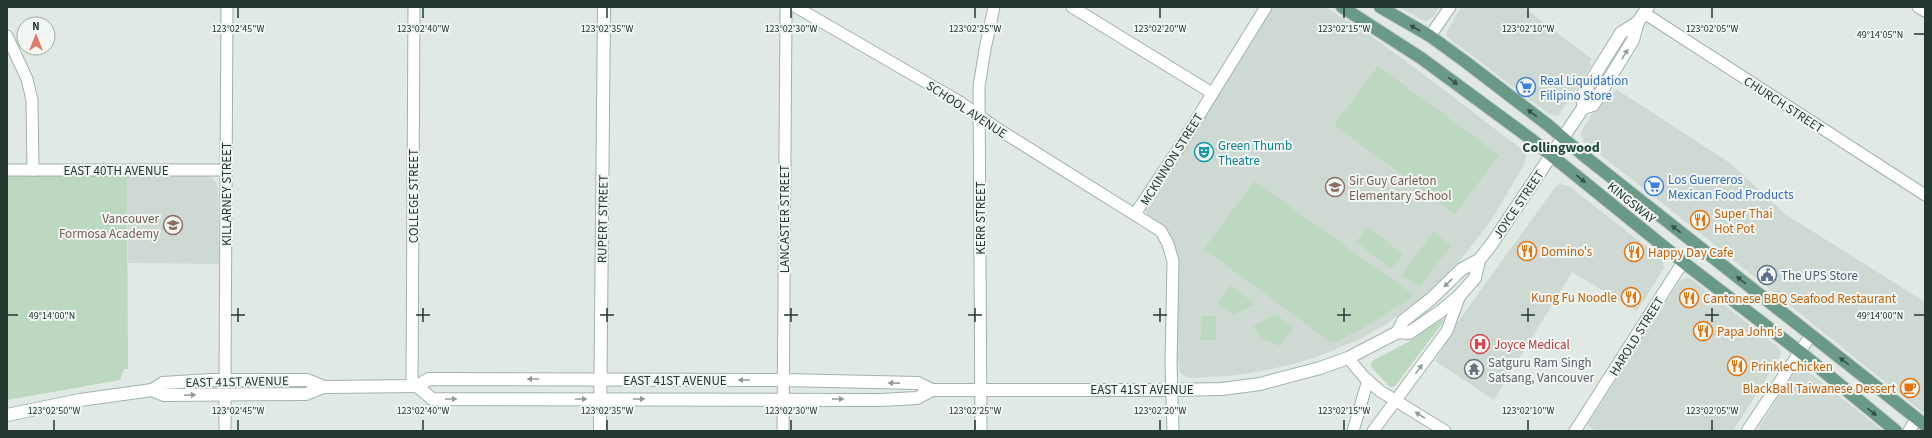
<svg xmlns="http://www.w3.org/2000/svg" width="1932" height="438" font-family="'Source Sans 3',sans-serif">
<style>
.built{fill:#cfd9d3}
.green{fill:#bcd8c0}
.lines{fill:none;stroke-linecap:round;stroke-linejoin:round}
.minor-casing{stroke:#a4b0aa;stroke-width:13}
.tertiary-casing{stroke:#a4b0aa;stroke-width:14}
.secondary-casing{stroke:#a1b4ab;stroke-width:14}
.primary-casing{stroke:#c1c7c5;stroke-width:14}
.minor{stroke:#fff;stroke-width:11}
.tertiary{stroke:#fff;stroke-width:12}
.secondary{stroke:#fff;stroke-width:12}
.primary{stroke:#6b9988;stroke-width:12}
.oneway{fill:#355046}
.oneway2{fill:#919c98}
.ticks{fill:none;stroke:#233830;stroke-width:1.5}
.labels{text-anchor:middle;stroke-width:4;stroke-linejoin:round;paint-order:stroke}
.shop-label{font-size:13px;fill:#366cbe;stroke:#f1f6f3;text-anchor:start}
.street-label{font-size:13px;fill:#233830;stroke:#f1f6f3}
.culture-label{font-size:13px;fill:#0d838f;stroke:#f1f6f3;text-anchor:start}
.education-label{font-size:13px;fill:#785e54;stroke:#f1f6f3;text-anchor:start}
.food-label{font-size:13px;fill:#c56008;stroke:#f1f6f3;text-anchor:start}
.service-label{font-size:13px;fill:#4e5e75;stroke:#f1f6f3;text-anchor:start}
.health-label{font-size:13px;fill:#be3a42;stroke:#f1f6f3;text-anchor:start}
.worship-label{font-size:13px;fill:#5b616d;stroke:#f1f6f3;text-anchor:start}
.neighbourhood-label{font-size:14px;font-weight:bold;fill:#22473a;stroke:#f1f6f3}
.ticks-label{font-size:10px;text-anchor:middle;fill:#233830;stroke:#f1f6f3;stroke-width:4;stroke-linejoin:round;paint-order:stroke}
</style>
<rect width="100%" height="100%" fill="#e1e9e4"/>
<g class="built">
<path d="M1272 7H1324L1360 28 1423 74 1520 148 1526 156 1525 163 1490 222 1459 262 1427 294 1385 325 1360 339 1317 357 1293 364 1262 371 1230 376 1189 378 1180 373 1177 359V264L1148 216 1145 208Z"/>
<path d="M1399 7H1440L1432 18 1425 21Z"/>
<path d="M1461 7H1523L1592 59 1590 61 1591 66 1558 116 1549 114 1450 39 1447 36V31Z"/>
<path d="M1616 89 1730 163 1785 214 1925 302V414L1690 225 1584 142 1581 135 1582 130 1604 95 1610 92 1614 93Z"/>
<path d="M127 175H206L214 179 218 187 219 264 128 263Z"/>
<path d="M1559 184 1569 186 1662 259 1664 268 1637 311 1572 272 1494 400 1435 361 1455 326 1556 186Z"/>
<path d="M1686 278 1691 279 1778 347 1781 353 1780 357 1733 431H1596L1587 425 1679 282Z"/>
<path d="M1800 368 1806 370 1883 431H1757L1792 375Z"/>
</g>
<g class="green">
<path d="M1378 66 1499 155 1455 214 1334 125Z"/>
<path d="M127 175 128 369H124L120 380 7 400V176Z"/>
<path d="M1254 181 1414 295 1364 328 1332 343 1204 249Z"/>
<path d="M1367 227 1403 254 1391 269 1356 242Z"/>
<path d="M1433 232 1451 245 1420 287 1402 275Z"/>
<path d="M1230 285 1255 304 1233 315 1217 304Z"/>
<path d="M1275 314 1294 327 1280 346 1260 338 1253 326Z"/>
<path d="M1202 316H1216V340H1201Z"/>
<path d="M1441 319 1444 321 1395 386 1390 387 1373 369 1371 366 1372 361 1410 341Z"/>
</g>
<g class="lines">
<defs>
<g id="minor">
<path d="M796 7 960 102 998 129 1161 231 1168 244 1173 261 1171 364 1173 431"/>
<path d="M1072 7 1212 93"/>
<path d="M1918 7 1925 11"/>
<path d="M1644 13 1925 195"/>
<path d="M7 36 27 79 32 100 33 170"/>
<path d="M1430 36 1450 7"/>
<path d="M7 170H226"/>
<path d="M1135 214 1175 154 1266 7"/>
<path d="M1348 358 1365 378 1380 391 1445 431"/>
<path d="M225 380 227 7"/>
<path d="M412 386 414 7"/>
<path d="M225 431V394"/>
<path d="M783 431 786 11 787 7"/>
<path d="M981 431 979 87 985 49 994 7"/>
<path d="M1353 431 1368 380"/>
<path d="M1373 431 1447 331 1460 295"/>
<path d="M1575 431 1683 262"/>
<path d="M1747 431 1811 335"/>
<path d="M1909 431 1917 418"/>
</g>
<path id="tertiary" d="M600 431 604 7"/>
<g id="secondary">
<path d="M1583 108 1593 105 1633 40 1638 22"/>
<path d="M1398 332 1403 321 1431 299 1462 269 1479 260 1491 245 1583 108V94L1621 33 1638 22 1648 7"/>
<path d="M417 386 432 399 881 400 917 398 932 390H1172L1222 389 1260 384 1320 368 1348 358 1398 332 1409 333 1441 311 1460 295 1475 278 1479 260"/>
<path d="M152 390 164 395 306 394 324 387 417 386 429 379 783 380 918 383 932 390"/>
<path d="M7 415 80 400 152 390 163 383 211 380H307L324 387"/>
</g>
<g id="primary">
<path d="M1342 7 1421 58 1531 139 1683 262 1799 351 1896 431"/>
<path d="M1380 7 1430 36 1463 60 1548 125 1583 155 1925 425"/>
</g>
</defs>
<use href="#minor" class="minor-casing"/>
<use href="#tertiary" class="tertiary-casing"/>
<use href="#secondary" class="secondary-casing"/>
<use href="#primary" class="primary-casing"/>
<use href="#minor" class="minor"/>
<use href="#tertiary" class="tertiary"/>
<use href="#secondary" class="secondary"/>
<use href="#primary" class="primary"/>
</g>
<defs><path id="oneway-solid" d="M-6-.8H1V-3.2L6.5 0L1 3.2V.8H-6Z"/></defs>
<g class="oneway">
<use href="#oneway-solid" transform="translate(1415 28) rotate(-150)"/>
<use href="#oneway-solid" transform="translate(1453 81) rotate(37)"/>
<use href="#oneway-solid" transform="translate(1532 113) rotate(-143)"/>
<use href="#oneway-solid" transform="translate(1581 179) rotate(39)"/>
<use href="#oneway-solid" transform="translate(1676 229) rotate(-142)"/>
<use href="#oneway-solid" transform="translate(1741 280) rotate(-142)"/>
<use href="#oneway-solid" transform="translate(1844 361) rotate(-142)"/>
<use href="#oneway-solid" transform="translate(1872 412) rotate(39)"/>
</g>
<g class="oneway2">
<use href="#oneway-solid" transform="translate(1625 54) rotate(-58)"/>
<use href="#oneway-solid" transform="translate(1448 283) rotate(136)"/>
<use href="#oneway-solid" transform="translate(1419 369) rotate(-54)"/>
<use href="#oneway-solid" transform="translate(533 379) rotate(180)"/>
<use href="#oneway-solid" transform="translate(744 380) rotate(180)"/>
<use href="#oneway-solid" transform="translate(894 383) rotate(-179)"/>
<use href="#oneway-solid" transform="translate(190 395) rotate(-2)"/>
<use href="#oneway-solid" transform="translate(451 399)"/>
<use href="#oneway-solid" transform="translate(581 399)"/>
<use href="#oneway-solid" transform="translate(639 399)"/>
<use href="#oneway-solid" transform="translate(838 399)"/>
<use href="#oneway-solid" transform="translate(1420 415) rotate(-148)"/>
</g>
<path class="ticks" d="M238 8V18M423 8V18M607 8V18M791 8V18M975 8V18M1160 8V18M1344 8V18M1528 8V18M1712 8V18M1914 34H1924M238 308V322M423 308V322M607 308V322M791 308V322M975 308V322M1160 308V322M1344 308V322M1528 308V322M1712 308V322M8 315H18M231 315H245M416 315H430M600 315H614M784 315H798M968 315H982M1153 315H1167M1337 315H1351M1521 315H1535M1705 315H1719M1914 315H1924M54 420V430M238 420V430M423 420V430M607 420V430M791 420V430M975 420V430M1160 420V430M1344 420V430M1528 420V430M1712 420V430"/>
<defs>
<symbol id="supermarket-ring" viewBox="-11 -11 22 22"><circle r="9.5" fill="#f1f6f3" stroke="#3f7fe0" stroke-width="1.5"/><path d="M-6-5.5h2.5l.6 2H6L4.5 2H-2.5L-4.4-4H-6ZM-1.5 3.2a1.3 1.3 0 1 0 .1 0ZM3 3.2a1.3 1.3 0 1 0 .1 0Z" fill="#3f7fe0"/></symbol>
<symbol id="theatre-ring" viewBox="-11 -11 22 22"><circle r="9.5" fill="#f1f6f3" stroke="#0f9aa8" stroke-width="1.5"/><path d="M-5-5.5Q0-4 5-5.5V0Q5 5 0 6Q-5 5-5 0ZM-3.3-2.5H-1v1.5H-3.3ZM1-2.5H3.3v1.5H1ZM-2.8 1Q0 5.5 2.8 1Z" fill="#0f9aa8"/></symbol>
<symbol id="school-ring" viewBox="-11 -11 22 22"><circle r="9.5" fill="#f1f6f3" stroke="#8d6e63" stroke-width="1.5"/><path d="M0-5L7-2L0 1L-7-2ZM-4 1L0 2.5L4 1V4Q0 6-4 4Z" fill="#8d6e63"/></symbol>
<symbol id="restaurant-ring" viewBox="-11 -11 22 22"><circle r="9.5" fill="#f1f6f3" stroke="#e8710a" stroke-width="1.5"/><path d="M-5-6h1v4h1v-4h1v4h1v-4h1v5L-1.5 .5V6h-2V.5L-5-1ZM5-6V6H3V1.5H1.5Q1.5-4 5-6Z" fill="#e8710a"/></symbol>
<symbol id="civic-ring" viewBox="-11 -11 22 22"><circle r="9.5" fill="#f1f6f3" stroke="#5c6f8a" stroke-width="1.5"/><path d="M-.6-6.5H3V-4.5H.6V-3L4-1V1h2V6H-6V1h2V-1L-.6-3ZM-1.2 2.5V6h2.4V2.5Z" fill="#5c6f8a"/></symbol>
<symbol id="hospital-ring" viewBox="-11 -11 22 22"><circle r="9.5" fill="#f1f6f3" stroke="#e0444e" stroke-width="1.5"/><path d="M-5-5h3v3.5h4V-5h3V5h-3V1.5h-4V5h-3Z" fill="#e0444e"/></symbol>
<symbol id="temple-ring" viewBox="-11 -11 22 22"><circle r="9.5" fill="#f1f6f3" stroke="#6b7280" stroke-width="1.5"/><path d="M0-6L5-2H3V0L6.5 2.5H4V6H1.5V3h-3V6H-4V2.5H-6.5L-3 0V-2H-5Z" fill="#6b7280"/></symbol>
<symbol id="cafe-ring" viewBox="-11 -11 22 22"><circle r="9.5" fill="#f1f6f3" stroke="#e8710a" stroke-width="1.5"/><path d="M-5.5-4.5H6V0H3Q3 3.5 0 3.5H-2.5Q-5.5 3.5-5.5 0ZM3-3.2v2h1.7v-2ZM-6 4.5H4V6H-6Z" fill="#e8710a"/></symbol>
</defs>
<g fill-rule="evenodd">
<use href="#supermarket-ring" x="1515" y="76" width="22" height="22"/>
<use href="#theatre-ring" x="1193" y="141" width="22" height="22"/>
<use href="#supermarket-ring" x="1643" y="175" width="22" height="22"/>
<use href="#school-ring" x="1324" y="176" width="22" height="22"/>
<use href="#restaurant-ring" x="1689" y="209" width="22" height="22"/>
<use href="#school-ring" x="162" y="214" width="22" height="22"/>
<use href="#restaurant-ring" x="1516" y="240" width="22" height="22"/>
<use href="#restaurant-ring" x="1623" y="241" width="22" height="22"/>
<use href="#civic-ring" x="1756" y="264" width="22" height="22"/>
<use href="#restaurant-ring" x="1620" y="286" width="22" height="22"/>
<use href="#restaurant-ring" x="1678" y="287" width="22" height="22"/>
<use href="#restaurant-ring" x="1692" y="320" width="22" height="22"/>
<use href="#hospital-ring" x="1469" y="333" width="22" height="22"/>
<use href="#restaurant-ring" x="1726" y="355" width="22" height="22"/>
<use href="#temple-ring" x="1463" y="358" width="22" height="22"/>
<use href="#cafe-ring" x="1899" y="377" width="22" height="22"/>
</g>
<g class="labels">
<g class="shop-label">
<text x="1540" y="85">Real Liquidation<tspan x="1540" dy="15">Filipino Store</tspan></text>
<text x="1668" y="184">Los Guerreros<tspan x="1668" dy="15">Mexican Food Products</tspan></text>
</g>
<g class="street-label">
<text transform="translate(1784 104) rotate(33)" y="5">CHURCH STREET</text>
<text transform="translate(967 109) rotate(33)" y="5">SCHOOL AVENUE</text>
<text transform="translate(1171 159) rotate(-58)" y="5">MCKINNON STREET</text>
<text x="116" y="175">EAST 40TH AVENUE</text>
<text transform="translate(226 194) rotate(-90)" y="5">KILLARNEY STREET</text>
<text transform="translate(413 196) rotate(-90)" y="5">COLLEGE STREET</text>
<text transform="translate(1632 202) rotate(39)" y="5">KINGSWAY</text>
<text transform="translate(1518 204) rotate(-56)" y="5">JOYCE STREET</text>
<text transform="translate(980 218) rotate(-90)" y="5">KERR STREET</text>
<text transform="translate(602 219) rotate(-89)" y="5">RUPERT STREET</text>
<text transform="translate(784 219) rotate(-90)" y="5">LANCASTER STREET</text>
<text transform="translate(1636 336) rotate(-58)" y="5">HAROLD STREET</text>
<text x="675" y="385">EAST 41ST AVENUE</text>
<text transform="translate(237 381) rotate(-1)" y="5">EAST 41ST AVENUE</text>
<text x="1142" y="394">EAST 41ST AVENUE</text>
</g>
<g class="culture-label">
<text x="1218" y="150">Green Thumb<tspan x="1218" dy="15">Theatre</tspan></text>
</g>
<g class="education-label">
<text x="1349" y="185">Sir Guy Carleton<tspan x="1349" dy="15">Elementary School</tspan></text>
<text x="159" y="223" text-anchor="end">Vancouver<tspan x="159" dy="15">Formosa Academy</tspan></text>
</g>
<g class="food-label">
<text x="1714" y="218">Super Thai<tspan x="1714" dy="15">Hot Pot</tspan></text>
<text x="1541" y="256">Domino's</text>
<text x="1648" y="257">Happy Day Cafe</text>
<text x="1617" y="302" text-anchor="end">Kung Fu Noodle</text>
<text x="1703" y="303">Cantonese BBQ Seafood Restaurant</text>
<text x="1717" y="336">Papa John's</text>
<text x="1751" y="371">PrinkleChicken</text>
<text x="1896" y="393" text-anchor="end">BlackBall Taiwanese Dessert</text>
</g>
<g class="service-label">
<text x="1781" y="280">The UPS Store</text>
</g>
<g class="health-label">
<text x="1494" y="349">Joyce Medical</text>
</g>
<g class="worship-label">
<text x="1488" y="367">Satguru Ram Singh<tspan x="1488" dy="15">Satsang, Vancouver</tspan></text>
</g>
<g class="neighbourhood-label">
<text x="1561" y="152">Collingwood</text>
</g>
</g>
<g class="ticks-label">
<text x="238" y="32">123°02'45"W</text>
<text x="423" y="32">123°02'40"W</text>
<text x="607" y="32">123°02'35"W</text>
<text x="791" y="32">123°02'30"W</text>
<text x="975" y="32">123°02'25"W</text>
<text x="1160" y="32">123°02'20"W</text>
<text x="1344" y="32">123°02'15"W</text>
<text x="1528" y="32">123°02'10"W</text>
<text x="1712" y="32">123°02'05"W</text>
<text x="1880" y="38">49°14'05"N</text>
<text x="52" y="319">49°14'00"N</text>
<text x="1880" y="319">49°14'00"N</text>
<text x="54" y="414">123°02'50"W</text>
<text x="238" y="414">123°02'45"W</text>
<text x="423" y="414">123°02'40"W</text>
<text x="607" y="414">123°02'35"W</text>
<text x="791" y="414">123°02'30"W</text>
<text x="975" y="414">123°02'25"W</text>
<text x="1160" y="414">123°02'20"W</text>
<text x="1344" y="414">123°02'15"W</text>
<text x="1528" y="414">123°02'10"W</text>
<text x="1712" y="414">123°02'05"W</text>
</g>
<rect width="1932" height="438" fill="none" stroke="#233830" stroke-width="16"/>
<g transform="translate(36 36)"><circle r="19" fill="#f1f6f3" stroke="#9faaa5"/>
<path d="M0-3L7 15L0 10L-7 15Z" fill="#e07768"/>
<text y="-6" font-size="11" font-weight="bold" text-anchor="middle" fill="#233830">N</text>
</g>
</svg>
